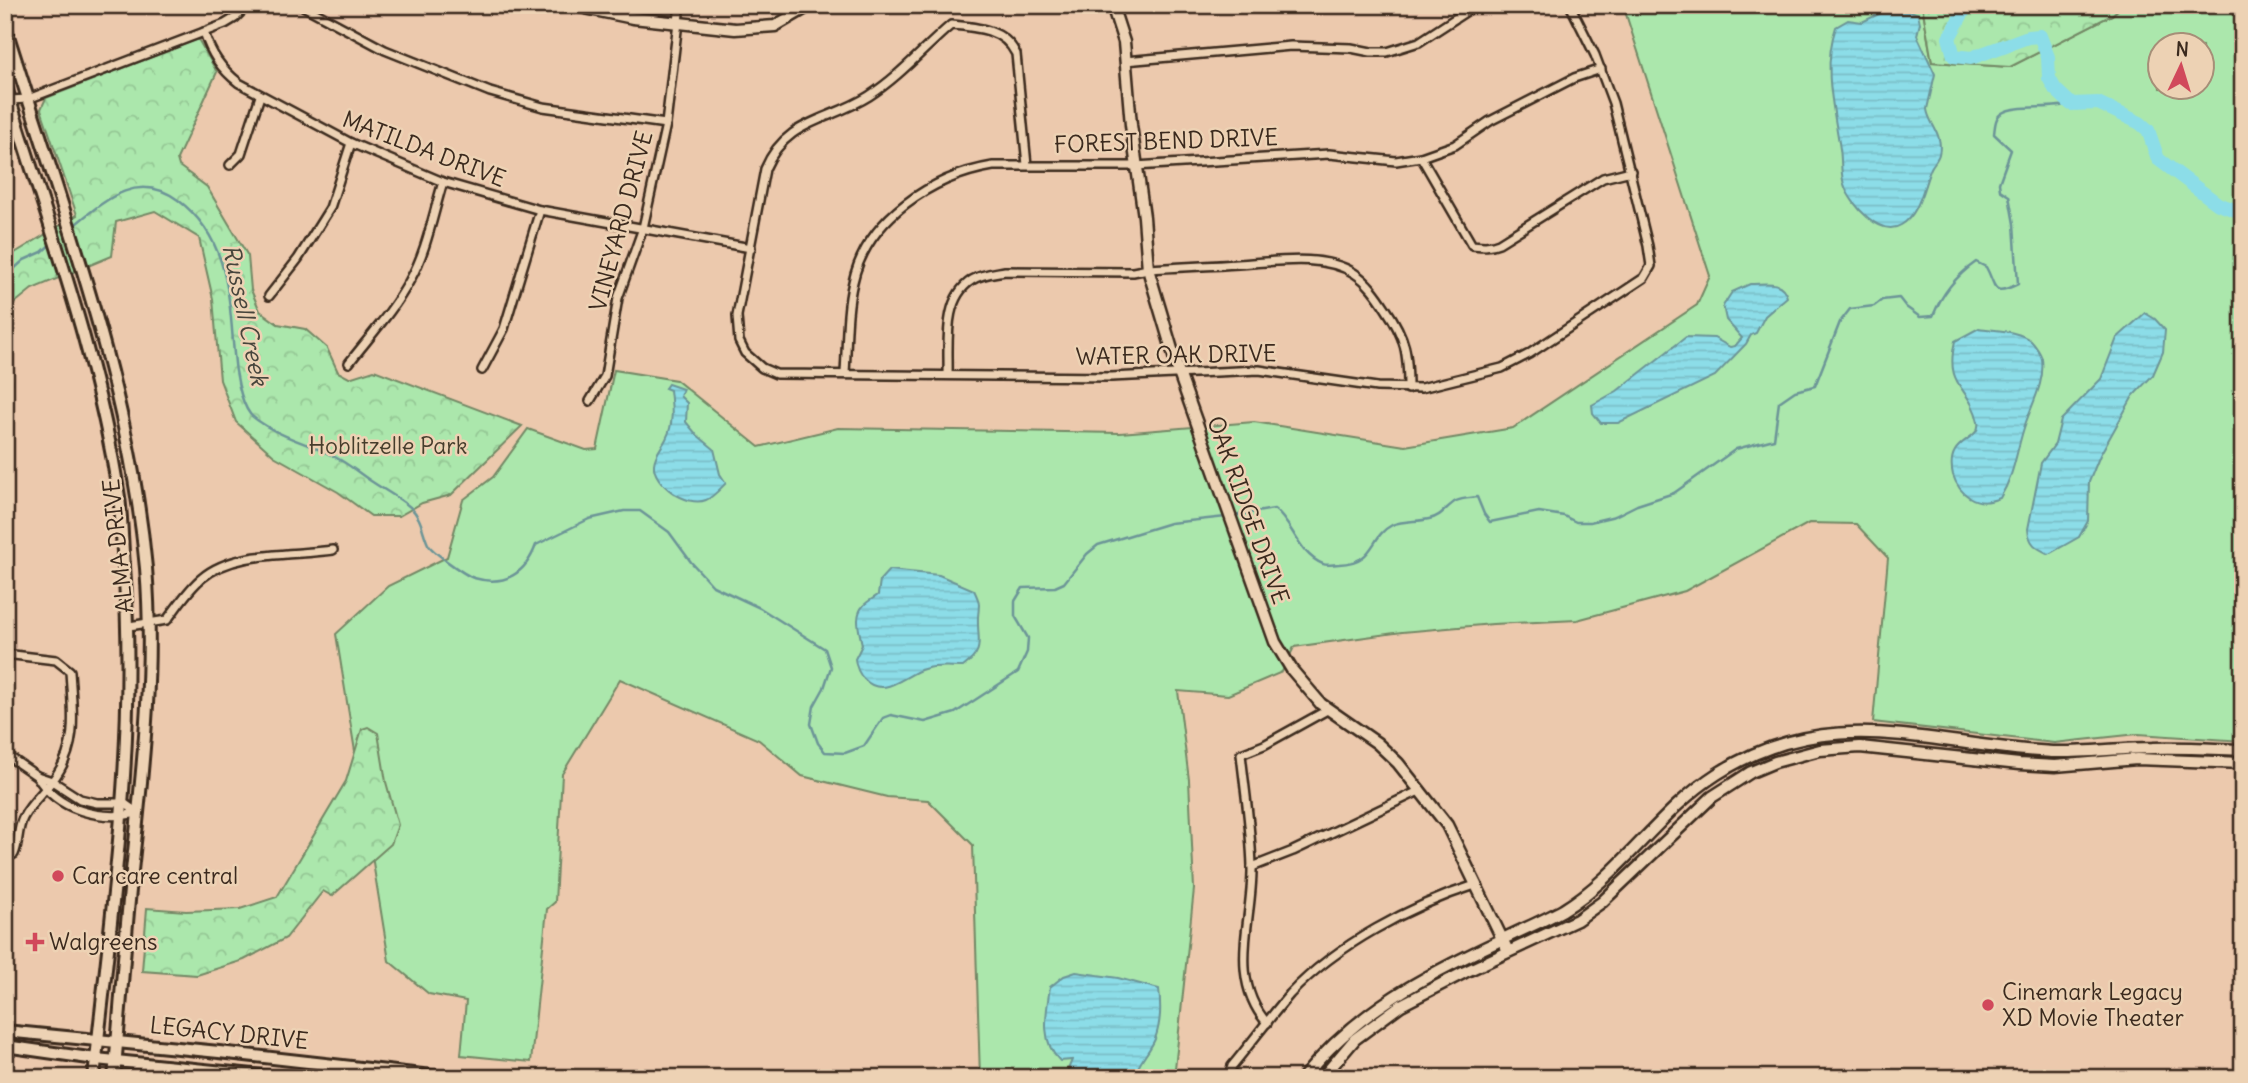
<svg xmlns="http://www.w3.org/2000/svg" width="2248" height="1083" font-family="Delius,sans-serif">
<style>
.grass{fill:#abe7ac;stroke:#738865;stroke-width:2;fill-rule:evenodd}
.forest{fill:url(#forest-crowns);stroke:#738865;stroke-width:2}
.water{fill:url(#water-rules);stroke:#6c9597;stroke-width:2}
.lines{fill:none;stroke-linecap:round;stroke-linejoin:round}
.stream{stroke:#6c9597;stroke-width:2.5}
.river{stroke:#8cdde8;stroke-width:14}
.minor-casing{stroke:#3b2a1e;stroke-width:12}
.tertiary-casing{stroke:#3b2a1e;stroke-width:15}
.secondary-casing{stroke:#3b2a1e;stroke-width:16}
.minor{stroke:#edd2b4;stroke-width:7}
.tertiary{stroke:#edd2b4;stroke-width:10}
.secondary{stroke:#edd2b4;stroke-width:10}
.poi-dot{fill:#d1495b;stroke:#edd2b4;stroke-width:2.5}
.labels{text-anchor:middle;stroke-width:5;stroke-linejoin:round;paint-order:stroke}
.street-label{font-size:23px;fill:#3b2a1e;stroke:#edd2b4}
.park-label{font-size:23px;fill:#463d2c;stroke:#edd2b4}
.poi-label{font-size:23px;fill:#3b2a1e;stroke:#edd2b4;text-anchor:start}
.water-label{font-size:24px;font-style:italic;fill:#47453c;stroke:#edd2b4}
</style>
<defs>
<pattern id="forest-crowns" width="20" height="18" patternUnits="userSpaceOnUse" patternTransform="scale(1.75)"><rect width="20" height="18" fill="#abe7ac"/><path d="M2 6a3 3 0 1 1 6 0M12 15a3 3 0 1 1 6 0" fill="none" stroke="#94c694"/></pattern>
<pattern id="water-rules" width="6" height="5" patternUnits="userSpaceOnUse" patternTransform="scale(1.75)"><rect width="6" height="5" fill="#8cdde8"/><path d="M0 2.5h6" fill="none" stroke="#7abec7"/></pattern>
</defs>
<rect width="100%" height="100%" fill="#ecc9ad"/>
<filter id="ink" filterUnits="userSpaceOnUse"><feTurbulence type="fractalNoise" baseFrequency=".0143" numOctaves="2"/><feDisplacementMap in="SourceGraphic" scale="14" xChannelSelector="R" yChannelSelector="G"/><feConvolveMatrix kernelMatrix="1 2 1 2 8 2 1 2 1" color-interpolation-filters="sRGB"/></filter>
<g filter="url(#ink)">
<path class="grass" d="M1623 5H1922L1932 62 2010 67 2112 15 2123 5H2243V741L2138 734 2054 743 1873 722 1888 558 1856 524 1809 523 1685 591 1577 620 1493 624 1402 632 1294 647 1282 672 1228 695 1178 691 1189 780 1194 889 1174 1078H980L973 845 928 800 887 797 802 776 759 740 620 679 562 774 555 902 547 909 531 1062 461 1055 466 1001 429 994 389 961 336 634 388 586 447 557 463 500 493 477 528 429 586 450 597 449 614 370 676 380 759 447 838 428 1120 433 1254 422 1405 446 1513 428 1697 305 1710 276ZM2160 46H2202V88H2160Z"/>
<g class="forest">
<path d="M1922 5H2123L2112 15 2010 67 1932 62Z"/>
<path d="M198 39 217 72 177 159 179 166 207 187 248 256 251 290 260 311 278 324 305 329 327 348 338 372 349 378 374 370 522 426 451 495 422 503 399 516H371L338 492 274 456 236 422 220 380 213 299 199 238 155 211 116 222 112 256 32 289 5 311V259L77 215 41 109 46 98Z"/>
<path d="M368 727 378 733 386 782 398 825 391 844 332 896 323 891 286 938 244 960 197 975 142 971 147 908 186 911 240 909 277 897 346 781 362 729Z"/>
</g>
<g class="water">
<path d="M1906 9 1918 14 1920 23 1917 35 1935 74 1927 109C1928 123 1944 134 1939 154 1938 159 1933 164 1931 168 1923 186 1920 214 1901 225 1880 238 1851 204 1845 187 1840 176 1842 161 1840 149 1834 109 1822 67 1836 27L1848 20 1862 22 1881 13Z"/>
<path d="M1750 284C1766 284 1782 279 1787 297L1765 316 1756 333 1751 335 1746 344 1715 376 1618 423H1601L1593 413 1592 405 1617 391 1686 337 1714 338 1730 347 1735 346 1742 338 1726 320 1723 306 1732 292Z"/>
<path d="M2145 313 2155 319 2165 330 2163 352 2153 375 2133 396 2100 455 2089 482 2088 521 2079 537 2049 554C2036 548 2029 544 2028 529L2041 463 2055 444 2061 420 2101 379 2117 338Z"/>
<path d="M1979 328C1995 331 2018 330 2031 341 2035 345 2041 354 2042 359 2045 381 2033 402 2026 422 2016 449 2016 472 2000 498 1989 502 1980 504 1969 497 1961 492 1956 484 1953 475 1944 437 1982 442 1978 422 1970 385 1944 389 1955 341Z"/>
<path d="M668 384 683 389 680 396 687 403 686 422 696 434 714 449 720 474 726 483C721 488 712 498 706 500 687 508 652 483 654 464 655 454 662 447 666 439 674 424 672 407 670 390L665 388Z"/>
<path d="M889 570 939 575 974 590C981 605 979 603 978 617 977 642 986 650 963 667 949 667 938 665 924 669 905 674 884 700 864 679 858 673 856 667 855 659L862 645C860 632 853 616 864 605 868 601 874 598 878 595L880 580Z"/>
<path d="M1076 972 1118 978 1159 989C1161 1007 1161 1022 1155 1039 1149 1053 1138 1062 1134 1078H1060L1067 1072 1072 1060 1060 1061C1040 1042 1046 1013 1050 987L1064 976Z"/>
</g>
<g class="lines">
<g class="stream">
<path d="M72 227C104 201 137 170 178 200 229 238 229 296 234 354 235 370 240 401 250 414 253 418 259 421 263 424 285 439 311 444 335 457 349 464 361 475 374 483 386 491 399 498 410 507 422 518 422 531 428 544 431 551 466 576 474 578 505 587 526 573 536 545L589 519 624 511H640L669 532 691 562 713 586 760 608 825 649 831 667 824 688 814 706 811 724 818 743 825 752 845 753 864 746 883 718 891 715 925 722 955 713 1018 672 1027 652 1028 638 1015 616V601L1023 588 1055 587 1064 583 1087 554 1098 545 1170 523 1226 517"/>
<path d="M5 277 24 260 42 252 53 242"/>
<path d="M1233 516 1274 509C1293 523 1298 554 1323 564 1327 566 1334 564 1339 564 1376 563 1369 537 1392 525 1404 520 1417 522 1429 519 1441 517 1446 507 1456 501 1462 498 1470 498 1477 497L1484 514 1490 522 1539 512 1564 516 1576 522H1590L1615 516 1637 505 1674 493 1736 449 1774 439 1779 402 1795 391 1815 386 1840 322 1850 309 1874 306 1882 300 1899 298 1906 307 1920 317 1933 316C1942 293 1956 276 1976 262L1986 267C1997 287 1991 297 2018 284L2014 224 2009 196 2000 190 1999 183 2011 150 1994 134C1995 126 1995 117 2002 113 2015 104 2052 110 2071 104"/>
</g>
<path class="river" d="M1967 5 1949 38 1954 56 1971 58 2028 37 2040 36 2048 57 2049 78 2055 89 2071 104 2098 103 2140 123 2148 130 2158 159 2218 204 2235 210 2243 207"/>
<defs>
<g id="minor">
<path d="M301 5 385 50 490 92 543 107 666 124"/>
<path d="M204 32C211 54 221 69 239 83L351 143 443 182 540 210 751 248"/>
<path d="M1125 61 1291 46 1351 48 1371 52H1387L1419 42 1476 5"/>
<path d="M10 100 28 99 225 24 235 18 248 5"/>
<path d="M1421 157 1472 245C1483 246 1489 247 1499 243L1603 178 1631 171"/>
<path d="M230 165 241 154 260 96"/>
<path d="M1027 165 1016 54C1004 29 977 27 951 25 923 49 900 76 869 96 828 122 786 119 765 169L737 316 739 341 745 353 762 368 776 374 1111 377 1259 370 1377 387 1421 388 1502 368 1529 354 1644 278 1651 266 1648 246 1613 103 1595 55 1570 5"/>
<path d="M269 296 298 259 330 208 351 143"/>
<path d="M349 363C370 336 394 310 410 280 427 250 433 214 443 182"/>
<path d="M482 370 504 329 540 210"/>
<path d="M845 373C847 343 846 311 853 282 867 218 933 176 993 166H1135L1329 154 1396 161 1421 157 1455 145 1490 121 1574 78 1601 69"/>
<path d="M948 375C949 344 942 299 972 280 981 274 994 273 1005 271L1133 272 1148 269C1178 267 1208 266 1238 264 1274 262 1322 253 1354 273 1368 282 1377 295 1386 309 1406 338 1408 354 1408 389"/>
<path d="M5 384 7 382"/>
<path d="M590 401 605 376 618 298 643 228 666 124 680 5"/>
<path d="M129 626 167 620C177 607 189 588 202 578 235 550 293 556 333 550"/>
<path d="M5 654 56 660 70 671C72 709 79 743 56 776 46 790 31 802 23 818 17 830 19 843 14 854L5 857"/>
<path d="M5 754 37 776 52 781 80 799 97 803H124L138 813"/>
<path d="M37 776C57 811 101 821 138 813"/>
<path d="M1252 867 1293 851 1421 790"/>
<path d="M1267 1023C1227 977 1253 921 1252 867 1251 829 1245 791 1241 754L1264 745 1329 709"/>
<path d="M1228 1078 1232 1066C1252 1042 1270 1017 1290 994 1336 945 1412 905 1475 885"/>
</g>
<g id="tertiary">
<path d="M570 5 633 18 735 29 775 26 811 5"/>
<path d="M1112 5 1124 42 1131 125 1144 217 1148 269 1179 373 1275 642 1292 670 1321 704 1377 743 1398 763 1447 825 1508 951"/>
<path d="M1303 1078C1358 1010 1424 976 1501 940 1521 930 1543 921 1563 910 1622 874 1659 811 1717 774 1831 701 1931 746 2052 752 2086 753 2119 748 2153 748 2183 747 2213 749 2243 750"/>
<path d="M1322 1078 1355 1039 1401 1005 1465 972 1577 920 1602 902 1712 797 1751 772 1775 762 1820 750 1860 747 2019 764 2055 766 2137 759 2243 763"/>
</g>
<g id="secondary">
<path d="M5 26C60 204 129 381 146 568 155 675 141 783 130 890 124 952 120 1015 114 1078"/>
<path d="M5 84C47 221 98 356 119 497 122 520 122 543 124 566 137 741 112 905 94 1078"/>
<path d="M5 1031 219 1052 449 1078"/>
<path d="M5 1046 96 1059 283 1078"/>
</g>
</defs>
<use href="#minor" class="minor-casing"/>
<use href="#tertiary" class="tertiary-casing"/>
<use href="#secondary" class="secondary-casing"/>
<use href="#minor" class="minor"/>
<use href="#tertiary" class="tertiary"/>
<use href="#secondary" class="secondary"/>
</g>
</g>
<g class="poi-dot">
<circle cx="58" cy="876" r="7"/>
<path d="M31.5 931.5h7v7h7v7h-7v7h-7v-7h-7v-7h7z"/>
<circle cx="1988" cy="1005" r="7"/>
</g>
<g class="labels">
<g class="street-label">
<text transform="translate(1166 141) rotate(-2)" y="8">FOREST BEND DRIVE</text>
<text transform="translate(424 149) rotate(21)" y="8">MATILDA DRIVE</text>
<text transform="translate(621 221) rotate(-75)" y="8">VINEYARD DRIVE</text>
<text transform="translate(1176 355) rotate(-1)" y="8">WATER OAK DRIVE</text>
<text transform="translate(1248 510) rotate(70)" y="8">OAK RIDGE DRIVE</text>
<text transform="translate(118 546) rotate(-96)" y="8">ALMA DRIVE</text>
<text transform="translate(229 1033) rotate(6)" y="8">LEGACY DRIVE</text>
</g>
<g class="park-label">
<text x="388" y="454">Hoblitzelle Park</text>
</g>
<g class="poi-label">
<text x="72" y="884">Car care central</text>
<text x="49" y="950">Walgreens</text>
<text x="2002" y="1000">Cinemark Legacy<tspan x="2002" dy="26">XD Movie Theater</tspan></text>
</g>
<g class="water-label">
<text transform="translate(245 315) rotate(78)" y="8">Russell Creek</text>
</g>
</g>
<rect width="2248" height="1083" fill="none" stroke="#edd2b4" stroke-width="28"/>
<rect x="14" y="14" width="2220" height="1055" fill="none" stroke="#3b2a1e" stroke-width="2.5" filter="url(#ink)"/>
<g transform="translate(2181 66) rotate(4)"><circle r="33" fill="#edd2b4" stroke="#a68f78" stroke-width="2"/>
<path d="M0-5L12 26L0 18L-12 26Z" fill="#d1495b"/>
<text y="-10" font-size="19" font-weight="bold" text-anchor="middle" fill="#3b2a1e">N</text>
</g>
</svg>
